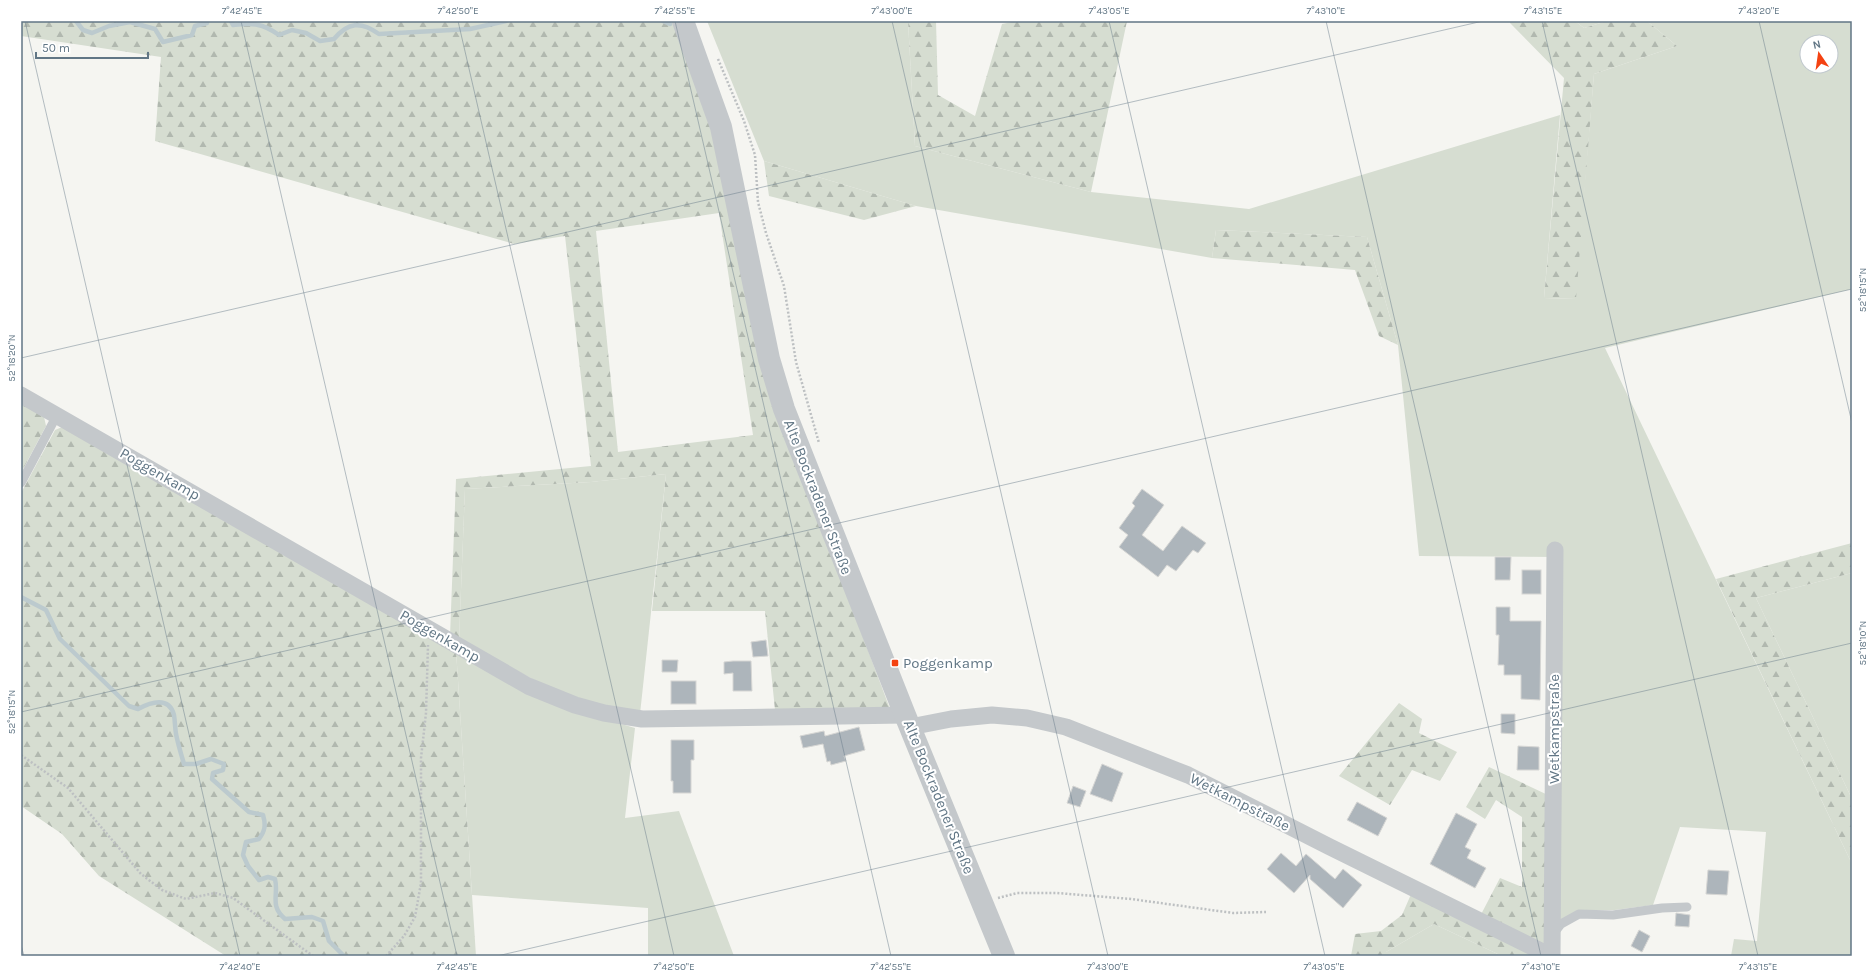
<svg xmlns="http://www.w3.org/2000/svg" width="1873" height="977" font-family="Karla,sans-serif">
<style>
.grass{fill:#d6ddd1;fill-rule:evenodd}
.forest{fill:url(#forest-firs);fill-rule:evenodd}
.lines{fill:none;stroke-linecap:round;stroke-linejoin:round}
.stream{stroke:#bccace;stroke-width:4.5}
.building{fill:#adb5bb;stroke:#d6d6d4}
.path{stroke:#bdc0c2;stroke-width:2.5;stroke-dasharray:2 2;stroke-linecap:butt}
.service{stroke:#c4c8cb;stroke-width:9}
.minor{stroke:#c4c8cb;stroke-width:17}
.tertiary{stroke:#c4c8cb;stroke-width:22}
.ticks{fill:none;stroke:#617685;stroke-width:1;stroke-opacity:0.45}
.poi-dot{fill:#f44212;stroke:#fff;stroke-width:1.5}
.labels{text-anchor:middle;stroke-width:4;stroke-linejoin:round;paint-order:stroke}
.street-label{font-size:15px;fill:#617685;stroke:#fff}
.poi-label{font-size:15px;fill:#617685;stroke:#fff;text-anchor:start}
.neatline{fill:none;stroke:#617685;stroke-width:1.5}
.ticks-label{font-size:10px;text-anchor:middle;fill:#617685}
</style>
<defs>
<pattern id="forest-firs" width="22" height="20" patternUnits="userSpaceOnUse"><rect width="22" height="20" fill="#d6ddd1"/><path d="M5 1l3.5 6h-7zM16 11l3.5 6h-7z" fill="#b1b8af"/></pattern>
</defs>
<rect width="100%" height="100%" fill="#f5f5f1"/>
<g class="grass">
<path d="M707 21H908L915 146 1091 192 1249 209 1560 115 1544 298 1575 299 1594 74 1677 46 1647 21H1852V289L1605 348 1852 864V956H1731L1734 939 1757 941 1766 832 1680 827 1653 905 1615 910H1578L1558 922 1559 557 1419 556 1398 345 1367 237 1216 230 1212 258 916 206 764 161ZM1807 42H1831V66H1807Z"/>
<path d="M1575 21H1607L1584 28Z"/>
<path d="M666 474 640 714 574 701 459 640 465 489 591 482Z"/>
<path d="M1852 573V799L1756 598Z"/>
<path d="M456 650 570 709 635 728 625 818 679 811 734 956H648V908L472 895Z"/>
<path d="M1434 924 1502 956H1386V952Z"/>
</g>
<g class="forest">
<path d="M21 21H677L718 126 779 413 890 709 775 710 765 611H652L666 474 591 482 465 489 459 640 450 636 456 479 591 466 565 236 514 244 155 141 161 57 21 36ZM719 213 753 435 618 452 596 231Z"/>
<path d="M908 21H936L938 95 975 116 1002 24 1017 21H1127L1091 192 915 146Z"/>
<path d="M1510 21H1575L1584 28 1607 21H1647L1677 46 1594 74 1576 299 1544 298 1564 78 1510 23Z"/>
<path d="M764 161 916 206 864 220 769 196Z"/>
<path d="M1216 230 1367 237 1398 345 1379 336 1355 270 1212 258Z"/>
<path d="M21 400 43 412 46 426 21 473Z"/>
<path d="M67 425 456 650 476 956H226L99 876 62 834 21 806V493L55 430Z"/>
<path d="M1852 543V573L1756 598 1852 799V864L1716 579Z"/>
<path d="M1399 703 1422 719 1419 733 1457 752 1440 781 1412 770 1390 805 1339 776Z"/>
<path d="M1489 767 1550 796 1544 956H1502L1434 924 1386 952V956H1351L1355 934 1381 931 1402 915 1412 892 1476 924 1500 878 1522 887V817L1496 800 1485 819 1466 807Z"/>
</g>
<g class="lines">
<g class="stream">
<path d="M76 21 83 30 92 33 109 26 130 22 155 29 163 42 192 35 195 26 207 23V21"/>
<path d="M231 21 233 25C253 23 262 23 279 35L292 30 306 33 320 41 334 39C348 22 361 21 379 34L470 29 506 21"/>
<path d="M663 21 670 24"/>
<path d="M21 597 46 610 60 639 129 706 138 709C151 702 169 696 174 715 175 721 175 728 176 734 178 744 181 754 184 764H196L211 759 224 764 223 770 213 773 212 779 249 812 263 815C266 825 265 831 259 839L246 842 243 855 248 866 259 880 268 877 275 879C279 895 269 905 285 919L312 917 323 921 329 941 344 956"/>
</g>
</g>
<g class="building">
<path d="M1142 489 1164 505 1142 535 1163 551 1182 526 1206 543 1198 553 1193 550 1176 571 1167 565 1158 577 1119 547 1128 535 1119 528 1135 506 1132 503Z"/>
<path d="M1495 557H1511L1510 580H1495Z"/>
<rect x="1522" y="570" width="19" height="24"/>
<path d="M1496 607H1510V621H1541L1540 700 1521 699V675H1504V665H1498L1499 635H1496Z"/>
<path d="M766 640 768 656 753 657 751 642Z"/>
<path d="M662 660H678L677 672H662Z"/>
<path d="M733 661H751L752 691H733V673L724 674V662Z"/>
<rect x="671" y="681" width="25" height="23"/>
<path d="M1501 714H1515V734L1501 733Z"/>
<path d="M859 727 865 750 844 756 846 761 831 765 830 761 827 762 823 744 803 748 800 736 824 731 825 736Z"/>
<path d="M671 740H694V760H691V793H673V781H671Z"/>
<path d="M1518 746 1539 747V770H1517Z"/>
<path d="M1102 764 1123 773 1112 802 1090 794Z"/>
<path d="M1073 786 1086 791 1080 807 1067 803Z"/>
<path d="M1357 802 1387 818 1378 836 1347 820Z"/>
<path d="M1456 813 1477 824 1465 847 1471 850 1467 858 1486 868 1475 888 1430 864Z"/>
<path d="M1281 853 1296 866 1306 854 1335 879 1343 869 1362 885 1343 908 1310 879V875L1294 893 1267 869Z"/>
<path d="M1708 870 1729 871 1727 895 1706 894Z"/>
<path d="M1676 913 1690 915 1689 927 1675 926Z"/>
<path d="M1639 930 1650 936 1642 952 1631 946Z"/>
</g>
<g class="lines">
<g class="path">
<path d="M718 59 744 121 755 155 758 202 766 233 784 286 796 362 819 443"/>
<path d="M21 755 68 788 141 874 162 890 186 899 215 893 233 898 313 956"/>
<path d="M998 898 1017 893H1057L1131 899 1233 913 1266 912"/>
<path d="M386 956 404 936 415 917 421 883V758L426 713 428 645"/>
</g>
<g class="service">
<path d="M21 483 57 415"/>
<path d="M1554 933 1561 924 1579 914 1613 915 1662 908 1687 907"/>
</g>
<g class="minor">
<path d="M21 395 528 686 575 705 604 713 642 719 905 715"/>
<path d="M910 727 951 719 992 715 1027 718 1066 727 1188 775 1330 847 1551 956"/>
<path d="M1552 956 1555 550"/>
</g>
<path class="tertiary" d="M683 21 721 127 769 359 784 409 905 715 1004 956"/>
</g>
<path class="ticks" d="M25 21 240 956M241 21 457 956M458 21 674 956M675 21 891 956M892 21 1108 956M1109 21 1325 956M1326 21 1541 956M1542 21 1758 956M1759 21 1852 423M21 358 1483 21M21 712 1852 289M21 945 24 956M497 956 1852 643"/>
<rect class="poi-dot" x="891" y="659" width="8" height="8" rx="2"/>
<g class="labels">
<g class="street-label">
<text transform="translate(160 474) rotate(30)" y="5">Poggenkamp</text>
<text transform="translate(818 497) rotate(69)" y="5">Alte Bockradener Straße</text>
<text transform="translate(440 636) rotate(30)" y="5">Poggenkamp</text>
<text transform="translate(1554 729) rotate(-90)" y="5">Wetkampstraße</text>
<text transform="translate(939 797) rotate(68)" y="5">Alte Bockradener Straße</text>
<text transform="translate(1240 802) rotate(27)" y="5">Wetkampstraße</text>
</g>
<g class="poi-label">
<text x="903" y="668">Poggenkamp</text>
</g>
</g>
<rect width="1873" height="977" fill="none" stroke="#ffffff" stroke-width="44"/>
<g transform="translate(1819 54) rotate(347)"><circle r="19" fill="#ffffff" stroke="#c0c8ce"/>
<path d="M0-3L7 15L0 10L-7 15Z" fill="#f44212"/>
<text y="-6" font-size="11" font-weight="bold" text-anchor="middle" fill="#617685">N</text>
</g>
<path d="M36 52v6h112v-6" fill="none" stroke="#617685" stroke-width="2"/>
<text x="42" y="52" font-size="12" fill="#617685" stroke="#ffffff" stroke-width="3" paint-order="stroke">50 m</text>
<rect x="22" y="22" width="1829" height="933" class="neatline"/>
<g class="ticks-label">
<text x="242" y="14">7°42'45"E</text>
<text x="458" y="14">7°42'50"E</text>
<text x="675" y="14">7°42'55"E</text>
<text x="892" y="14">7°43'00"E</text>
<text x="1109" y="14">7°43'05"E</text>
<text x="1326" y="14">7°43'10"E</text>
<text x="1543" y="14">7°43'15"E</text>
<text x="1759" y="14">7°43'20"E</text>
<text transform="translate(1862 290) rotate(-90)" y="4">52°18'15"N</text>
<text transform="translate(11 358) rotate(-90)" y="4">52°18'20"N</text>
<text transform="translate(1862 643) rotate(-90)" y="4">52°18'10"N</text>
<text transform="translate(11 712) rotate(-90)" y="4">52°18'15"N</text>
<text x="240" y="970">7°42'40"E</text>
<text x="457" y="970">7°42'45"E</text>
<text x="674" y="970">7°42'50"E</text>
<text x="891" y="970">7°42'55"E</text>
<text x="1108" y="970">7°43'00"E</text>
<text x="1324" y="970">7°43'05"E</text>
<text x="1541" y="970">7°43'10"E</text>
<text x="1758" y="970">7°43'15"E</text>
</g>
</svg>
